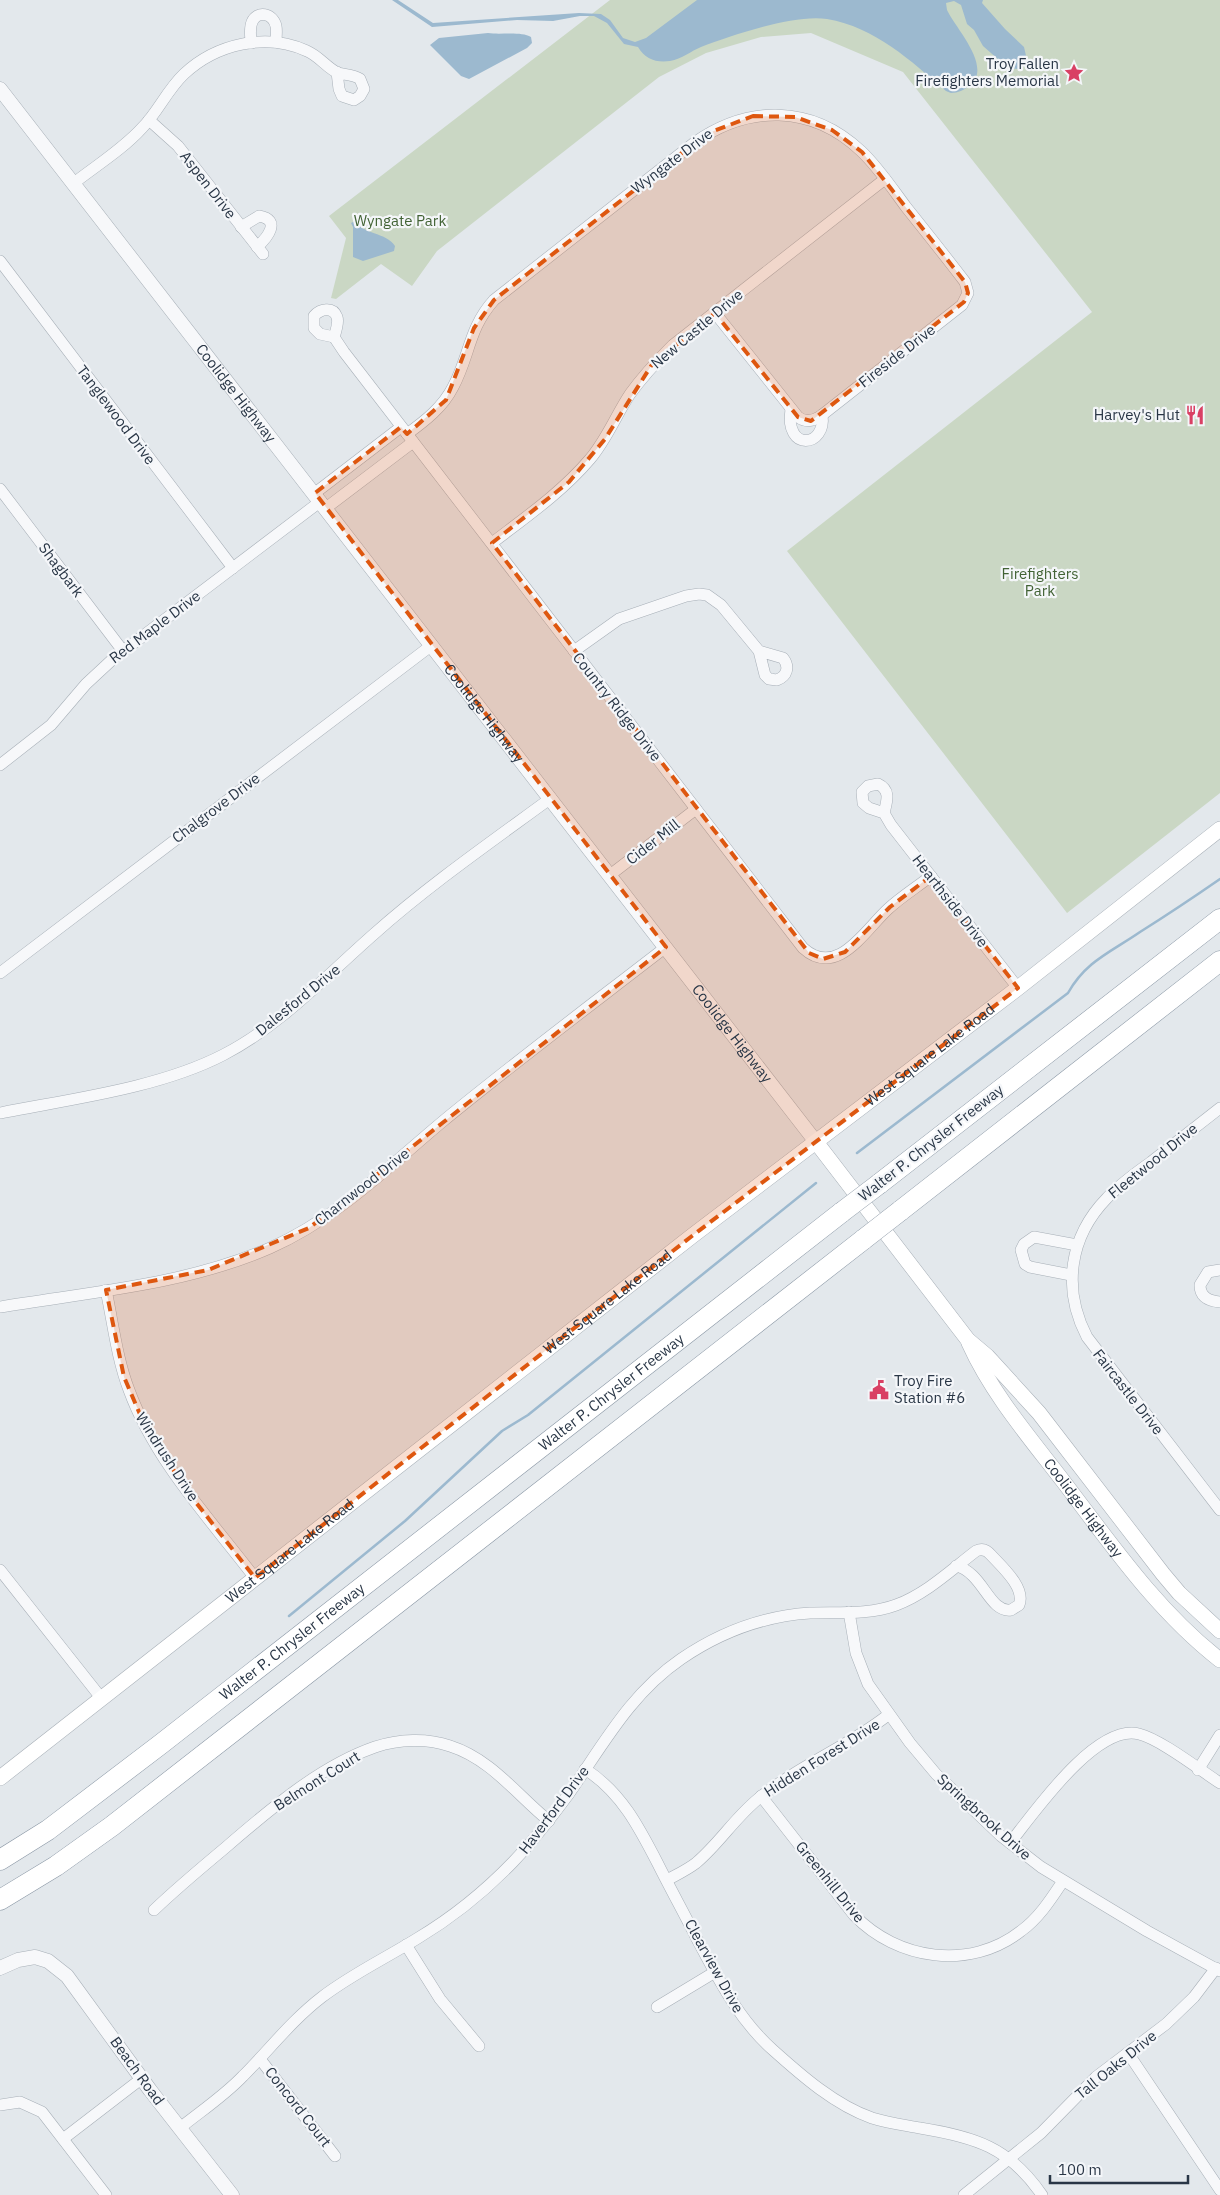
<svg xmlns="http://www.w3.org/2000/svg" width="1220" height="2195" font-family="'IBM Plex Sans',sans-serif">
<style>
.green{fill:#cad7c4}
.water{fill:#9cb9cf}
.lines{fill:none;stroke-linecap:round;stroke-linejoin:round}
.stream{stroke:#9cb9cf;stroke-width:2.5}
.minor-casing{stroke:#a7afb7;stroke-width:12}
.tertiary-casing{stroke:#a7afb7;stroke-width:15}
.secondary-casing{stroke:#a7afb7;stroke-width:16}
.motorway-casing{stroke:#8996a4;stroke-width:21}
.minor{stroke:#f7f8fa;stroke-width:11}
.tertiary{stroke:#f7f8fa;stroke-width:14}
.secondary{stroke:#fff;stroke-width:15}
.motorway{stroke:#fff;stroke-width:20}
.motorway-bridge-casing{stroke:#8996a4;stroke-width:21;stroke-linecap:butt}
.motorway-bridge{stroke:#fff;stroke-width:20}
.marked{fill:#de570f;fill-opacity:0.2;stroke:#de570f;stroke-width:4;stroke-dasharray:10 6;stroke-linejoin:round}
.labels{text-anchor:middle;stroke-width:4.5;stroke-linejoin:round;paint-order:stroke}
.poi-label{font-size:15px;fill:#293646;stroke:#f4f6f9;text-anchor:end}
.street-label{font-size:15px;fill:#293646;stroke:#f4f6f9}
.park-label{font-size:15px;fill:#426335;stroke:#f4f6f9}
</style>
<rect width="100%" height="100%" fill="#e3e8ec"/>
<path class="green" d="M610 0H1220V793L1067 913 787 551 1092 312 903 72 811 33 761 37 706 53 659 77 437 251 412 286 381 264 336 299 331 298 346 238 329 216Z"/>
<g class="water">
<path d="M392 0H398L433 23 579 13 601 14 610 20 623 38 635 42 646 38 697 0H983L982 3 1005 29 1024 47 1027 60 1019 69 1008 68 983 46 974 30 967 24 961 5 954 1 946 3 947 10C956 29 994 68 969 86 964 90 958 93 951 93L946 91C911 61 875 27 827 19 794 14 733 35 701 47 691 51 682 59 670 61 656 63 645 59 638 47L624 44 607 23 594 16H580L553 21 517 20 432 27Z"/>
<path d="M488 33C501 35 521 31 531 37L532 43 527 48 469 79 461 76 430 45 439 38Z"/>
<path d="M355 221C364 235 386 232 395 246L394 251 363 261 353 257V227L351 223Z"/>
</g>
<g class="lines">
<g class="stream">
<path d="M857 1153 1068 993C1086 961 1111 952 1140 932 1167 915 1194 897 1220 879"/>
<path d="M289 1616 405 1521 502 1431 528 1415 816 1183"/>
</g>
<defs>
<g id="minor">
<path d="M251 43C251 37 249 29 252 22 257 10 273 13 276 26 277 31 276 37 276 42"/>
<path d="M149 120 178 146 263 254"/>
<path d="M74 183C97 165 123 149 142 128 158 112 167 90 184 74 216 44 266 32 307 51 319 56 327 68 338 73 345 75 353 74 360 79L364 89 360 96 354 100 342 96 339 89 337 72"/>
<path d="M241 227 259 216C282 220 267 238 257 247"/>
<path d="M0 261 233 568"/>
<path d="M334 337 320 334 314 328V316C320 309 333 306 337 317 339 323 336 331 334 337L344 352 803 948C837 979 865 930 888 909 901 897 917 887 931 876"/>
<path d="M791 409C784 453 827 447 822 415"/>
<path d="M407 434C425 421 443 407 453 387 470 356 468 329 494 300L694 143C748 105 811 104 861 151 878 167 892 188 906 207 926 232 946 257 965 282L968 293 962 305 822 415C814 421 806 423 798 417L715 313"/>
<path d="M0 489 123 651"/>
<path d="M315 493 401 427"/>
<path d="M326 508 413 442"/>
<path d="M492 543C526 517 562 492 590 459 607 439 616 415 630 394 643 376 657 361 673 345L885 179"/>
<path d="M574 651 619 619 686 596 699 594 707 595 721 605 759 651 765 675 769 679 777 680C787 676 790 667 783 658L759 651"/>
<path d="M0 765 51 725 86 684 114 658 321 501"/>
<path d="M884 813 869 808 863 803 862 792 868 786 878 784C891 790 887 801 884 813L891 825 1018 988"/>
<path d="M610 875 696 809"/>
<path d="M0 973 432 645"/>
<path d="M1220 1108C1197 1126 1174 1144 1151 1162 1136 1173 1120 1184 1107 1198 1069 1237 1062 1289 1087 1337L1220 1510"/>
<path d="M0 1113C71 1099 159 1088 223 1055 281 1025 325 977 374 934 429 885 491 842 551 798"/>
<path d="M1220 1270 1208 1272 1200 1285C1200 1297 1209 1301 1220 1302"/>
<path d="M1071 1275 1030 1267 1025 1264 1021 1250 1024 1244 1034 1237 1077 1245"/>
<path d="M106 1290C113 1323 117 1359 129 1390 155 1461 210 1519 255 1578"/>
<path d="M0 1307C90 1292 185 1285 270 1248 336 1219 387 1168 442 1122 515 1062 591 1005 666 947"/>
<path d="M0 1570 102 1699"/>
<path d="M849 1612 856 1653 868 1684 910 1743 936 1774 1001 1836 1041 1867 1147 1931 1220 1971"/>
<path d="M585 1769C621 1792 639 1827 658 1864 671 1890 685 1915 698 1941 719 1980 739 2020 773 2050 802 2076 835 2105 872 2118 888 2123 904 2125 920 2128 975 2137 1009 2147 1042 2195"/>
<path d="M1198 1770 1220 1735"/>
<path d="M761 1796 854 1915C897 1960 970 1971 1021 1931 1039 1918 1051 1899 1063 1881"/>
<path d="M1010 1843C1034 1813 1096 1723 1139 1734 1160 1739 1200 1770 1220 1783"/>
<path d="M667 1880C676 1875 687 1870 696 1863 721 1842 737 1814 763 1795 802 1764 849 1746 888 1715"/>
<path d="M154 1910C177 1888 201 1868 225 1848 269 1810 320 1766 375 1747 399 1739 427 1738 450 1746 491 1759 517 1795 549 1821"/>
<path d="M406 1945 440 1999 479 2046"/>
<path d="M657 2007 715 1972"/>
<path d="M1128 2053 1220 2190"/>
<path d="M260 2059 335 2156"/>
<path d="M0 2105 20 2102 42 2112 106 2195"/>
<path d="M180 2128C201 2111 224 2096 243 2076 269 2050 292 2020 322 1997 352 1974 386 1958 418 1938 453 1917 485 1891 513 1862 533 1841 551 1818 568 1795 603 1745 630 1694 681 1659 719 1633 764 1616 810 1613 838 1612 869 1615 896 1605 926 1594 951 1570 976 1551 982 1548 987 1550 991 1555 1002 1567 1026 1588 1019 1605L1011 1610C989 1613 983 1572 956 1566"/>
<path d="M63 2139 141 2079"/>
<path d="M964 2195 1041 2133 1096 2077 1166 2024 1194 1997 1216 1968"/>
</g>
<g id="tertiary">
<path id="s1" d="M0 89 816 1142"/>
<path d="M0 1968 18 1960 35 1957 48 1961 67 1976 150 2090 232 2195"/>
</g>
<g id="secondary">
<path d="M816 1142 968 1340 987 1356 1039 1413 1163 1574 1179 1593 1220 1631"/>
<path id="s2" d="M969 1343C992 1394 1030 1438 1063 1481 1111 1544 1157 1611 1220 1660"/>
<path id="s3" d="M0 1778 692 1236 1018 988 1220 829"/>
</g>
<g id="motorway">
<path d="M879 1184 1220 919"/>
<path d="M900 1211 1220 961"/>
<path id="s4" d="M0 1860 48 1830 161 1744 842 1212"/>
<path d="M0 1900 56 1866 112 1826 864 1239"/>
</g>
</defs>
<use href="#minor" class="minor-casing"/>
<use href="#tertiary" class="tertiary-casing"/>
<use href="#secondary" class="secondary-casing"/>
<use href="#motorway" class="motorway-casing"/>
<use href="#minor" class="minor"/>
<use href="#tertiary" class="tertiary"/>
<use href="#secondary" class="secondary"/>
<use href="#motorway" class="motorway"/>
<defs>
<g id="motorway-bridge">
<path d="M842 1212 879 1184"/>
<path d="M864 1239 900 1211"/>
</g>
</defs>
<use href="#motorway-bridge" class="motorway-bridge-casing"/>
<use href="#motorway-bridge" class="motorway-bridge"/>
</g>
<path class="marked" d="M753 116 795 117 832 130 862 152 965 282 968 293 964 302 811 421 798 417 715 313 651 366 605 439 569 482 492 543 809 953 823 959 845 952 890 907 931 876 1018 988 692 1236 255 1578 187 1491 145 1426 124 1377 106 1290 208 1270 309 1228 666 947 315 493 401 427 407 434 446 400 474 328 494 300 706 134Z"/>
<defs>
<symbol id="sight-bare" viewBox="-9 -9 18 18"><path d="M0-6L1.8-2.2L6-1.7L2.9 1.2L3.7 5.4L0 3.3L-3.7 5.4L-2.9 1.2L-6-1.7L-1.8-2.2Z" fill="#d94064" stroke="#f4f6f9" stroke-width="2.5" paint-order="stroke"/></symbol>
<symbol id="restaurant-bare" viewBox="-9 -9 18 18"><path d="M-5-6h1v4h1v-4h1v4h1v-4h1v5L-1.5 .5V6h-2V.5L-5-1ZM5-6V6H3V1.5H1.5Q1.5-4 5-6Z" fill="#d94064" stroke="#f4f6f9" stroke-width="2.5" paint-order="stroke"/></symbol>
<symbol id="civic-bare" viewBox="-9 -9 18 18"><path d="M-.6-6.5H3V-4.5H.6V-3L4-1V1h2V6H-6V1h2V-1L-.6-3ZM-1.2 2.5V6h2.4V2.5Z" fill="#d94064" stroke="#f4f6f9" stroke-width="2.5" paint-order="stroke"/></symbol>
</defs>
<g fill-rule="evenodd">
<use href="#sight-bare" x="1060" y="59" width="28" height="28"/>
<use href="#restaurant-bare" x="1181" y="401" width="28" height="28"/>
<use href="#civic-bare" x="865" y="1376" width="28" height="28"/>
</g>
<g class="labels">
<g class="poi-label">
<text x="1059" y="69">Troy Fallen<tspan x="1059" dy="17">Firefighters Memorial</tspan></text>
<text x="1180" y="420">Harvey's Hut</text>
<text x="894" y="1386" text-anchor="start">Troy Fire<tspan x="894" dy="17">Station #6</tspan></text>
</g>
<g class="street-label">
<text transform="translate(672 161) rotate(-37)" y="5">Wyngate Drive</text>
<text transform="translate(208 185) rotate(52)" y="5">Aspen Drive</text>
<text transform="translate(697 329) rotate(-40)" y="5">New Castle Drive</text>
<text transform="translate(897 356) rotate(-38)" y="5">Fireside Drive</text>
<text dy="5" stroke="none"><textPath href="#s1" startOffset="385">Coolidge Highway</textPath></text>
<text transform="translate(116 415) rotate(53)" y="5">Tanglewood Drive</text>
<text transform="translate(61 570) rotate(53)" y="5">Shagbark</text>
<text transform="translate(155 627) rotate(-37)" y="5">Red Maple Drive</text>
<text transform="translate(617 707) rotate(52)" y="5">Country Ridge Drive</text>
<text dy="5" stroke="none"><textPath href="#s1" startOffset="790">Coolidge Highway</textPath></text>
<text transform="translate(216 808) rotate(-37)" y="5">Chalgrove Drive</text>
<text transform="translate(653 842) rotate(-38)" y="5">Cider Mill</text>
<text transform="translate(950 901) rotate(52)" y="5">Hearthside Drive</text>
<text transform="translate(298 1000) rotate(-39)" y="5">Dalesford Drive</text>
<text dy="5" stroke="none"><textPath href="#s1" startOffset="1195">Coolidge Highway</textPath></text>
<text dy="5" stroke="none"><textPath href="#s3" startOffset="1178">West Square Lake Road</textPath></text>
<text transform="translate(931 1143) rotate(-38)" y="5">Walter P. Chrysler Freeway</text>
<text transform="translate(1153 1161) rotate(-39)" y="5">Fleetwood Drive</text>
<text transform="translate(362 1187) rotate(-38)" y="5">Charnwood Drive</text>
<text dy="5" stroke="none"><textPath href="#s3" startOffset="772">West Square Lake Road</textPath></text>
<text dy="5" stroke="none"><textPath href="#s4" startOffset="770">Walter P. Chrysler Freeway</textPath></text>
<text transform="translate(1128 1392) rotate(52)" y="5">Faircastle Drive</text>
<text transform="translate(167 1457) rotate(57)" y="5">Windrush Drive</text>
<text dy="5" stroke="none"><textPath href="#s2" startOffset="201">Coolidge Highway</textPath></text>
<text dy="5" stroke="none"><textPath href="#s3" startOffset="368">West Square Lake Road</textPath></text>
<text dy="5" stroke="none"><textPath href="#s4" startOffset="365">Walter P. Chrysler Freeway</textPath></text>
<text transform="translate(822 1758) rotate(-32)" y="5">Hidden Forest Drive</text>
<text transform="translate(317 1781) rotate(-32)" y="5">Belmont Court</text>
<text transform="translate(554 1810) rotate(-53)" y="5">Haverford Drive</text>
<text transform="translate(984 1817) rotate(42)" y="5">Springbrook Drive</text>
<text transform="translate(830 1882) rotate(51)" y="5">Greenhill Drive</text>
<text transform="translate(714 1966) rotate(61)" y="5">Clearview Drive</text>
<text transform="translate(1116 2065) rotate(-39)" y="5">Tall Oaks Drive</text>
<text transform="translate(137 2071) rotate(54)" y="5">Beach Road</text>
<text transform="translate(298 2107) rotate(52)" y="5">Concord Court</text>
</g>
<g class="park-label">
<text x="400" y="226">Wyngate Park</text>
<text x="1040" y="579">Firefighters<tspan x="1040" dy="17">Park</tspan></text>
</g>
</g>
<path d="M1050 2175v8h138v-8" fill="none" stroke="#293646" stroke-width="2.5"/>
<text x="1058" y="2175" font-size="15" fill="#293646" stroke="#f4f6f9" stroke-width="4" paint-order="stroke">100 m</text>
</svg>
